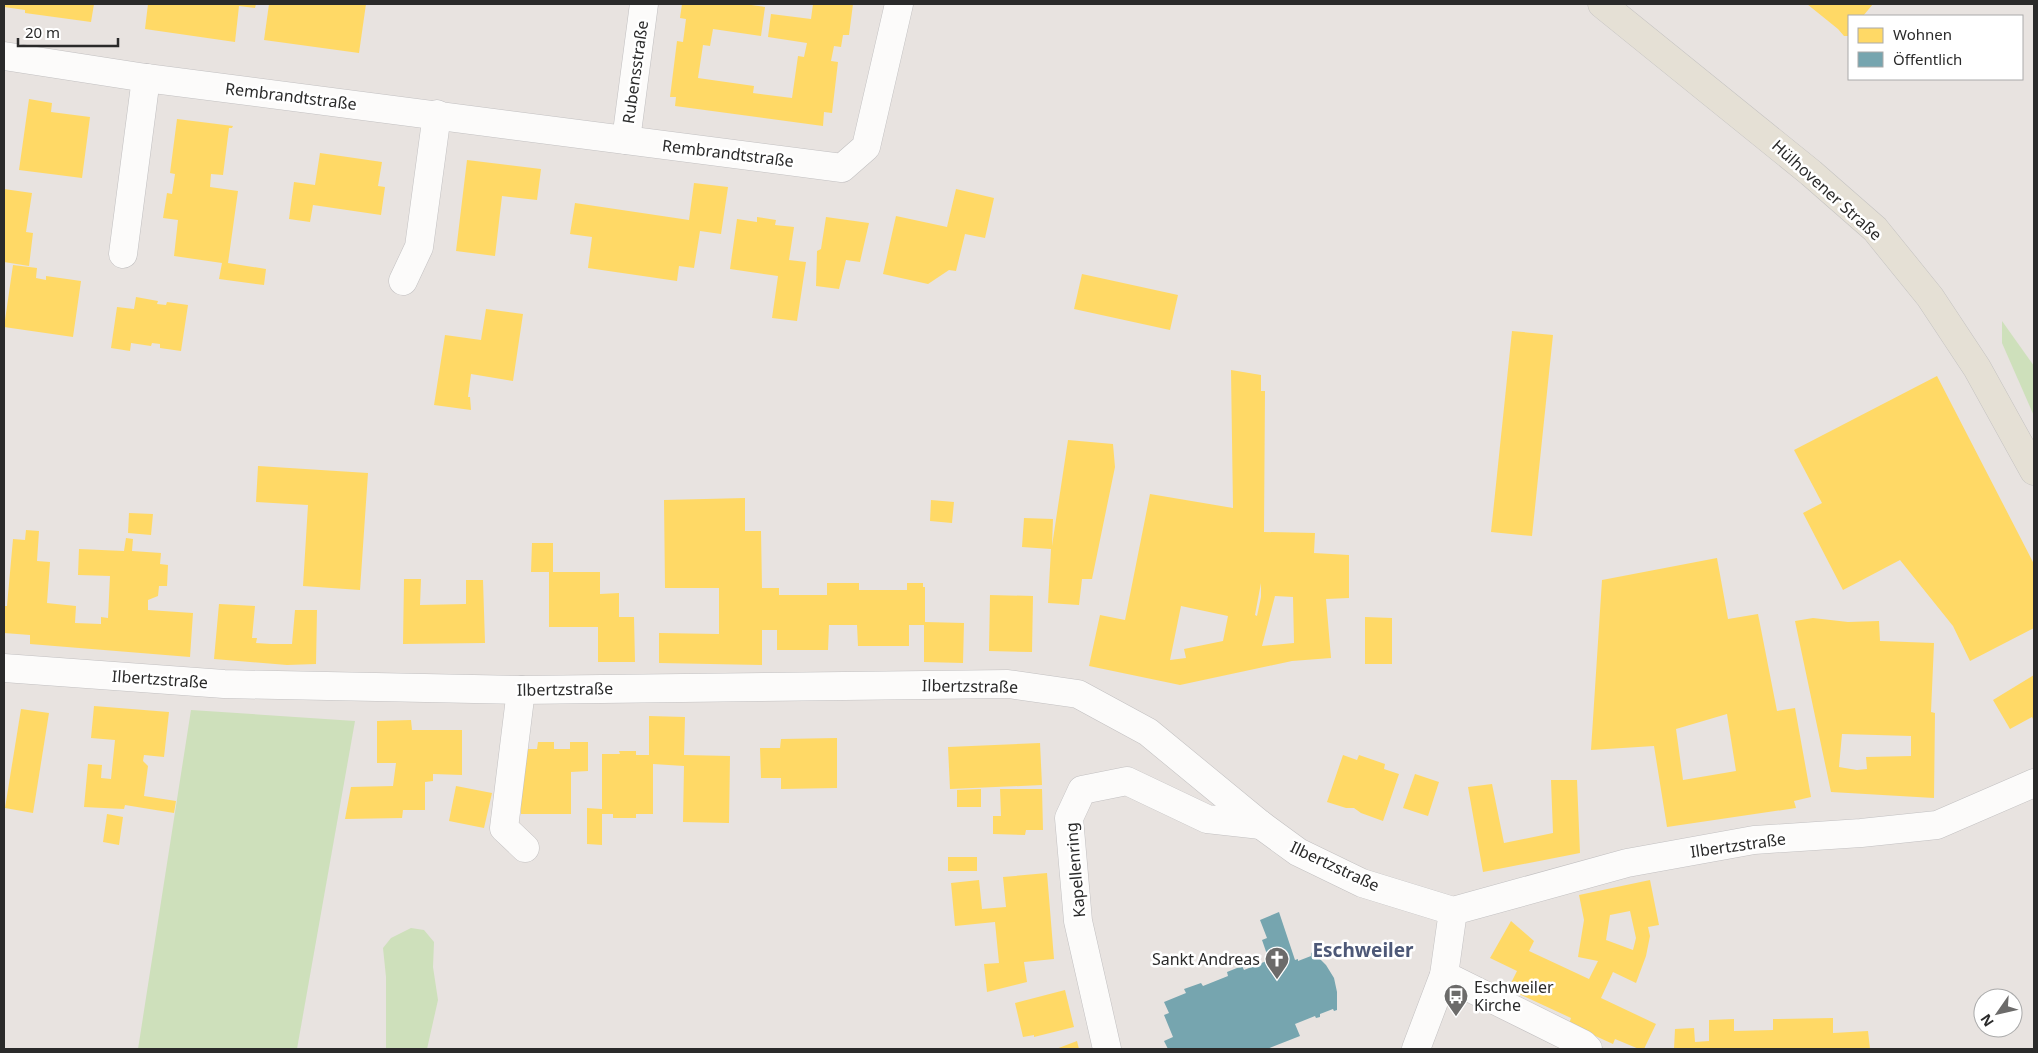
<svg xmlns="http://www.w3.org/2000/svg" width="2038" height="1053" font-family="'Noto Sans',sans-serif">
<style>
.green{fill:#cee0bb}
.homes{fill:#ffd966;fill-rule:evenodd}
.public{fill:#76a5af}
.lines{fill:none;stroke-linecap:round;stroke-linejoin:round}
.minor-casing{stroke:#c2c0c1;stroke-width:29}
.major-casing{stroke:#c4c2c1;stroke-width:29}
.minor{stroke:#fcfbfa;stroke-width:28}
.major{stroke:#e5e0d5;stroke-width:28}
.labels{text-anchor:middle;stroke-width:5;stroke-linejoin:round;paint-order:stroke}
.street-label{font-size:16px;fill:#2a2a2a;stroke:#fff}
.poi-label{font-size:16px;fill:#2a2a2a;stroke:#fff;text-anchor:end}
.quarter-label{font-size:19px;font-weight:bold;fill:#4d5877;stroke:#fff}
</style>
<rect width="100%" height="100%" fill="#e8e3e0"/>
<g class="green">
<path d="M2002 321 2034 366V416L2002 343Z"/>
<path d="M191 710 355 721 297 1049H138Z"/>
<path d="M411 928 424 930 434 942 433 967 438 1000 427 1049H386V977L383 948 391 938Z"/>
</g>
<g class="homes">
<path d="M4 4H94L91 22 25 13V10L4 7Z"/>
<path d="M148 4H256L255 8 239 6 235 42 145 29Z"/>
<path d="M269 4H366L359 53 264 40Z"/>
<path d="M682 4H744L765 7 761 36 713 29 710 46 703 45 698 78 754 86 753 93 792 98 798 56 804 57 807 43 768 37 771 14 811 19 813 4H853L849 35H843L841 47 834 46 831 61 838 62 832 113 824 112 823 126 675 106 676 97H670L677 41 683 42 686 19 680 18Z"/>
<path d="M1807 4H1873L1863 16H1849V36H1844L1838 29Z"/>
<path d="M29 99 52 103 51 112 90 117 82 178 19 170Z"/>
<path d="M177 119 233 126 232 128H229L223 175 211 174 210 187 238 191 228 263 266 269 264 285 219 279 222 263 174 256 178 220 163 218 167 193 172 194 175 174 170 173Z"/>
<path d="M320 153 382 162 378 186 385 187 381 215 313 205 310 222 289 219 294 182 315 185Z"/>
<path d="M467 160 541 169 537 200 502 196 495 256 456 251Z"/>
<path d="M694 183 728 187 721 234 700 231 694 268 679 266 677 281 588 268 592 237 570 234 575 203 689 220Z"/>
<path d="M4 189 32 193 26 232 33 233 29 266 4 262Z"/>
<path d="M956 189 994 198 985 238 965 234 956 271 949 270 928 284 883 274 896 216 947 227Z"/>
<path d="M757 217 776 220 775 225 794 227 789 260 806 262 797 321 772 318 778 276 730 269 737 219 757 222Z"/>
<path d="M826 217 869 223 860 262 846 260 839 289 816 286 817 251 821 249Z"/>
<path d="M13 265 37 268 36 278 46 280V276L81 281 73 337 4 327Z"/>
<path d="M1082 274 1178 295 1170 330 1074 309Z"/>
<path d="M136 297 158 301 157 304 166 305 167 302 188 305 181 351 160 348V344L152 343 151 346 131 343 130 351 111 348 117 307 134 309Z"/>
<path d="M486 309 523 314 513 381 471 374 468 397H470L471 410 434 405 445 335 481 340Z"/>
<path d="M1512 331 1553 335 1532 536 1491 532Z"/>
<path d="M1231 370 1261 375V391H1265L1264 532 1315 533 1314 553 1349 555V598L1326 599 1331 658 1292 661 1180 685 1089 666 1100 615 1125 620 1150 494 1233 508ZM1261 583V597L1257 616 1255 615ZM1275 596 1293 597 1294 643 1262 646ZM1181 606 1228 616 1223 641 1184 649 1186 658 1170 660Z"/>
<path d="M1937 376 2034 564V628L1970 661 1953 626 1900 560 1843 590 1803 513 1822 503 1794 450Z"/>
<path d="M1068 440 1113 444 1115 467 1092 579H1082L1079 605 1048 603 1051 549 1022 547 1024 518 1053 519 1052 546Z"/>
<path d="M258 466 368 473 360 590 303 586 308 505 256 502Z"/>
<path d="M745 498V531H761L762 588H779V595H827V583H859V590H907V583H923V587H925V622L964 623 963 663 924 662V625H909V646H858L857 625H829L828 650H777V630H762V665L659 663V633L719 634V588H665L664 500Z"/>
<path d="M931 500 954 502 952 523 930 521Z"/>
<path d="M129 513 153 514 151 535 128 533Z"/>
<path d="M26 530 39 531 37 561 50 562 47 603 76 606 75 623 101 624V617L108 618 110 576 78 575 79 549 124 551 126 538 133 539 132 551 161 553 160 564 168 565 167 586H159L158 596 148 600V610L193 613 190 657 30 644V635L4 633V606H7L13 539 25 540Z"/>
<path d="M532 543H553V572H600V594L619 593V617H634L635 662H598V627H549V572H531Z"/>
<path d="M1717 558 1728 619 1758 614 1777 711 1795 708 1811 797 1794 801 1796 808 1667 827 1654 746 1591 750 1602 580ZM1727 714 1736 771 1683 780 1676 729Z"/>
<path d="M404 579H421L420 605 466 604V580H483L485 643 403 644Z"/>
<path d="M990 595 1033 596 1032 652 989 651Z"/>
<path d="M219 604 255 606 252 638H257L256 643 271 644H292L295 610H317L316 664 287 665 214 659Z"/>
<path d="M1365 617 1392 618V664H1365Z"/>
<path d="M1813 618 1848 622 1879 621 1880 641 1934 643 1931 712 1935 713 1934 798 1831 792 1795 621ZM1842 734 1911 736V756L1866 757 1867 769 1857 770 1839 767Z"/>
<path d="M2034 675V721L2032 717 2010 729 1993 700Z"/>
<path d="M94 706 169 712 164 757 144 755 143 761 148 766 144 796 176 801 174 813 125 805 124 809 84 807 88 764 102 765 101 778 111 779 115 740 91 738Z"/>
<path d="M21 709 49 713 33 813 5 808Z"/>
<path d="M649 716 685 717 684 755 730 756 729 823 683 822 684 766 653 764V814H636V818H613V814H602V845L587 844V808L602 809V754H620L619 751H636V755H649Z"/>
<path d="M411 720 412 730H462V775L433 774V781L425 782V810H403L402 818 345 819 351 787 393 786 396 763H377V721Z"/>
<path d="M837 738V788L781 789V778H761L760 748H780L781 739Z"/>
<path d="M538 742H554V749H570V742H588V771L571 772V814H521V749H537Z"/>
<path d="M1040 743 1042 785 950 789 948 747Z"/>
<path d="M1343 755 1357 760 1359 755 1385 764 1384 769 1399 774 1383 821 1361 813 1354 808H1346L1327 802Z"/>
<path d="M1415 774 1439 782 1428 816 1403 808Z"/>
<path d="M1551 780H1577L1580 853 1483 872 1468 787 1492 784 1504 843 1553 833Z"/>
<path d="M456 786 492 793 484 828 449 821Z"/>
<path d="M981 789V807H957V790Z"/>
<path d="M1000 789H1042L1043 830H1026L1025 835 993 834V816H1001Z"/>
<path d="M107 814 123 817 119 845 103 842Z"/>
<rect x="948" y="857" width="29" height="14"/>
<path d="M1047 873 1054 959 1024 962 1027 982 987 992 984 964 999 963 995 922 955 926 951 883 979 880 982 909 1006 907 1003 877Z"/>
<path d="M1650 880 1659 925 1648 927 1650 936 1646 956 1636 983 1613 972 1601 998 1656 1024 1644 1049H1639L1615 1039 1613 1044 1569 1024 1571 1018 1508 989 1517 971 1490 958 1511 921 1534 941 1529 951 1589 979 1598 961 1578 957 1584 920 1579 895ZM1630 911 1636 938 1633 950 1606 940 1610 915Z"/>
<path d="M1065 990 1074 1027 1034 1037V1035L1023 1037 1015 1003Z"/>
<path d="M1833 1018V1033L1868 1031 1870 1049H1674L1675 1029 1694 1028 1695 1042 1709 1041V1020L1734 1019V1031L1773 1030V1019Z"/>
<path d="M1077 1041 1079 1049H1056Z"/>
</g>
<path class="public" d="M1279 912 1295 960 1298 959V961L1311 956V953L1313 952 1326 965 1334 978 1337 992V1010L1334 1011 1333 1009 1320 1014V1017L1316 1018 1315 1016 1295 1024 1300 1036 1267 1049H1168L1164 1041 1173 1037 1164 1015 1169 1013 1164 1002 1186 993 1184 989 1201 983 1203 986 1228 976 1227 972 1242 966 1244 970 1269 960 1262 940 1267 938 1260 920Z"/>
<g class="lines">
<defs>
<g id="minor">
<path d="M4 56 146 78 842 168 866 147 899 4"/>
<path d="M626 140 644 4"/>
<path d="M123 254 146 78"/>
<path d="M403 281 419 247 437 114"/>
<path d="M4 668 224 684 521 690 1008 684 1078 694 1148 732 1261 825 1298 852 1362 883 1453 911 1627 863 1754 840 1861 833 1937 825 2034 783"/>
<path d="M521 690 504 828 525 848"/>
<path d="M1444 975 1583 1044 1588 1049"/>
<path d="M1107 1049 1078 921 1069 818 1082 790 1127 781 1207 819 1261 825"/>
<path d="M1416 1049 1444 975 1453 911"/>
</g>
<path id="major" d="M1602 4 1811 173 1875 229 1930 297 1977 368 2034 471"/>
</defs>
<use href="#minor" class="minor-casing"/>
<use href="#major" class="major-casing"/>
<use href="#minor" class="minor"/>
<use href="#major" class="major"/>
</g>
<defs>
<symbol id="church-pin" viewBox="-11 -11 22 30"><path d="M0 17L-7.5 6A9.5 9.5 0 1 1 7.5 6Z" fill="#6c6b6a" stroke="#fff"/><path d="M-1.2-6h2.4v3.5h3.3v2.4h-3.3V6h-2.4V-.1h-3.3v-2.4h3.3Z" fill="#fff"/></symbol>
<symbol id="bus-pin" viewBox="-11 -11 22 30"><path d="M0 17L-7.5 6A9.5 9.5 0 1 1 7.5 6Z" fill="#6c6b6a" stroke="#fff"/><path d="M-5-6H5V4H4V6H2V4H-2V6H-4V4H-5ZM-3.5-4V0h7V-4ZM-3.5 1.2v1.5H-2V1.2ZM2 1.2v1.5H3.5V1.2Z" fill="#fff"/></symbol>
</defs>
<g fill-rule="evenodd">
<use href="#church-pin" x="1263" y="945" width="28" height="38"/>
<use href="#bus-pin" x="1442" y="982" width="28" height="38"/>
</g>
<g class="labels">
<g class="street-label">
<text transform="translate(635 72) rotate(-82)" y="6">Rubensstraße</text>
<text transform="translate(291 96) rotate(7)" y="6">Rembrandtstraße</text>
<text transform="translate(728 153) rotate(7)" y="6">Rembrandtstraße</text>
<text transform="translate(1827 190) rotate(42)" y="6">Hülhovener Straße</text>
<text transform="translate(160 679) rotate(4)" y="6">Ilbertzstraße</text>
<text transform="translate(970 686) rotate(1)" y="6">Ilbertzstraße</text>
<text transform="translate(565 689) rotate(-1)" y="6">Ilbertzstraße</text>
<text transform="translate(1738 845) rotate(-8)" y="6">Ilbertzstraße</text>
<text transform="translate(1335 866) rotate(25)" y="6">Ilbertzstraße</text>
<text transform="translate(1075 870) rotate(-95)" y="6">Kapellenring</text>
</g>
<g class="poi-label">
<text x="1260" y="965">Sankt Andreas</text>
<text x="1474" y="993" text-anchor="start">Eschweiler<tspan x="1474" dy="18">Kirche</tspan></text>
</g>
<g class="quarter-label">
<text x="1363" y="957">Eschweiler</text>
</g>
</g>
<rect width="2038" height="1053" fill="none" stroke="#2a2a2a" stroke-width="10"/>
<rect x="1848" y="15" width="175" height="65" fill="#ffffff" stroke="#aaaaaa"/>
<rect x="1858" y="28" width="25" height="15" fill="#ffd966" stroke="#aaaaaa"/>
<text x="1893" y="40" font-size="15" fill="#2a2a2a">Wohnen</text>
<rect x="1858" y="52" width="25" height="15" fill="#76a5af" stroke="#aaaaaa"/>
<text x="1893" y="65" font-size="15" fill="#2a2a2a">Öffentlich</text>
<g transform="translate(1998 1013) rotate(236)"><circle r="24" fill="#ffffff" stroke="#aaaaaa"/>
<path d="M0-4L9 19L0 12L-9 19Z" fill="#6c6b6a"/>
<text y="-8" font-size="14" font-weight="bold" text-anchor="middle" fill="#2a2a2a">N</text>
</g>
<path d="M18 38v8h100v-8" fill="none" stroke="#2a2a2a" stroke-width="2.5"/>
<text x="25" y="38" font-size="15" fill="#2a2a2a" stroke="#ffffff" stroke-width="4" paint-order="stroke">20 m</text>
</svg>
